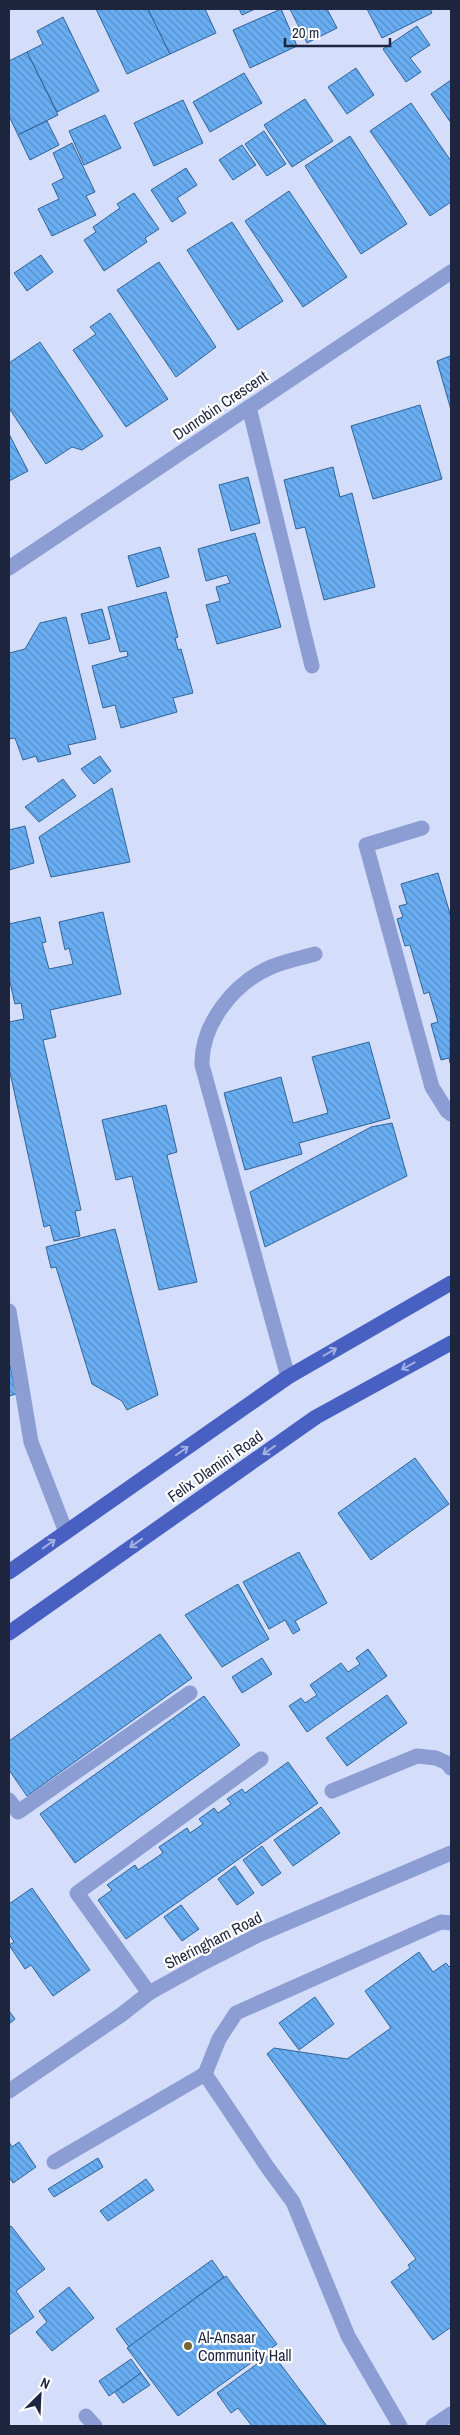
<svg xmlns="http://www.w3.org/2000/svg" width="460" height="2435" font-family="'Archivo Narrow',sans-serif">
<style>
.building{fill:url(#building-back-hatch);stroke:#316497}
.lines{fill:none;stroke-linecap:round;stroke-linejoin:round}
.minor{stroke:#8b9dd3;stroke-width:15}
.major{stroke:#4960c3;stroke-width:15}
.oneway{stroke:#a4b0e1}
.poi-dot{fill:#776533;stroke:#fff;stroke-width:2}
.labels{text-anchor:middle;stroke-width:4.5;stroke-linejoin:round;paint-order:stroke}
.street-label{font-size:16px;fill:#1e253f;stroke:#fff}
.poi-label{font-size:16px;fill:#1e253f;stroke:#fff;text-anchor:start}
</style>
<defs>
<pattern id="building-back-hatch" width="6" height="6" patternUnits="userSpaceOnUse" patternTransform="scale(1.25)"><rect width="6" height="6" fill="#69aef3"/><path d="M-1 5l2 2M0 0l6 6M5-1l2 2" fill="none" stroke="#568dc6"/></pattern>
</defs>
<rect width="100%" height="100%" fill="#d4ddf9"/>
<g class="building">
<path d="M96 9H148L170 54 127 74Z"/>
<path d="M148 9H205L216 33 170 54Z"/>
<path d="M239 9H255L242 15Z"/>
<path d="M281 9 297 46 250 68 233 30Z"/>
<path d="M290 9H327L337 28 307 43Z"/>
<path d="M367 9H430L432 13 382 38Z"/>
<path d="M63 17 99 91 57 112 27 52 43 44 37 31Z"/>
<path d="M417 26 430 45 410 58 421 72 406 82 383 49Z"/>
<path d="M27 52 58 115 18 135 9 116V61Z"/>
<path d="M356 68 374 95 347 114 328 87Z"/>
<path d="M244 73 262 103 210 132 193 102Z"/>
<path d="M451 80V123L431 94Z"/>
<path d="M305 99 333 141 292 167 264 125Z"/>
<path d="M183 100 203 143 154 166 134 123Z"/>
<path d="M411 103 451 161V202L430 216 370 131Z"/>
<path d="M105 115 121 148 84 165 69 131Z"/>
<path d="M47 121 59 145 30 160 18 135Z"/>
<path d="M264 131 286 164 267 176 245 144Z"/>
<path d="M350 136 407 224 361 254 305 166Z"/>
<path d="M72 143 95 192 86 196 96 215 52 236 38 209 59 199 52 184 64 178 53 153Z"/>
<path d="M242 145 256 165 233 180 219 160Z"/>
<path d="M186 168 197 185 177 198 186 213 172 222 151 190Z"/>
<path d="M289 191 347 277 303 307 245 221Z"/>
<path d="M134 193 159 229 145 238 147 242 104 271 84 240 96 232 93 227 120 208 117 204Z"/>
<path d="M232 222 283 301 238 330 187 250Z"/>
<path d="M41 255 53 272 27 291 14 273Z"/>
<path d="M159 262 216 347 176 377 117 290Z"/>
<path d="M110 313 168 399 126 427 73 350 96 334 90 327Z"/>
<path d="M40 342 103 436 82 450 72 447 46 464 9 408V363Z"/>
<path d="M450 356 451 359V410L437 361Z"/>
<path d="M420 405 442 479 373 499 351 426Z"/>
<path d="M9 434 28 471 9 481Z"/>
<path d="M333 467 340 497 352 493 375 587 324 600 305 527 296 529 284 480Z"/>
<path d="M248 477 260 523 231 531 219 485Z"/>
<path d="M255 533 281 627 217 644 206 605 220 601 216 587 230 583 227 575 206 581 198 549Z"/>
<path d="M160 547 169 577 137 587 128 556Z"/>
<path d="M166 592 178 637 175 638 178 650 181 649 193 693 173 698 177 712 121 728 115 705 103 708 92 666 128 656 127 651 120 652 108 607Z"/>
<path d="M102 609 110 639 89 644 81 614Z"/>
<path d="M66 617 96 739 68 745 71 754 38 762 36 756 23 760 15 738 9 739V653L25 649 40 623Z"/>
<path d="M100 756 111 771 94 784 81 769Z"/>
<path d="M63 779 76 796 39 822 25 807Z"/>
<path d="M112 788 130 862 51 877 39 837Z"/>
<path d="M25 826 34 863 9 870V830Z"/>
<path d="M438 873 451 917 450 1063 449 1058 441 1060 431 1024 438 1022 429 992 424 994 410 945 405 946 397 919 403 917 399 906 407 904 401 884Z"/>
<path d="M103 912 121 994 50 1010 56 1037 43 1040 81 1210 75 1211 80 1236 54 1241 50 1225 44 1227 9 1068V1022L24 1019 21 1003 15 1004 9 978V924L40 917 46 942 42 943 49 969 73 964 69 948 65 950 59 922Z"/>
<path d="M369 1042 390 1118 299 1143 302 1154 245 1170 224 1093 281 1077 293 1123 328 1113 312 1057Z"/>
<path d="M166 1105 177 1152 167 1155 197 1282 159 1290 132 1176 116 1180 102 1120Z"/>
<path d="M392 1123 407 1176 265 1247 250 1192 371 1127Z"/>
<path d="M115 1229 158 1395 127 1410 122 1401 92 1384 56 1267 51 1268 46 1247Z"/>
<path d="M9 1360 16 1394 9 1396Z"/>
<path d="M415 1458 449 1504 371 1560 338 1513Z"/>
<path d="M299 1552 327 1603 295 1621 300 1630 293 1634 285 1620 269 1629 243 1582Z"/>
<path d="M238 1584 269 1639 222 1667 185 1615Z"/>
<path d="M160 1634 192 1678 27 1796 9 1770V1741Z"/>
<path d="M368 1649 387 1676 307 1732 289 1706 301 1698 305 1703 317 1695 310 1685 341 1663 348 1672 360 1664 356 1658Z"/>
<path d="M262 1658 272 1674 242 1693 232 1677Z"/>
<path d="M387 1695 407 1723 347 1766 326 1738Z"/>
<path d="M204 1696 240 1745 75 1863 40 1814Z"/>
<path d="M288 1762 318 1803 126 1939 98 1900 112 1890 107 1885 135 1865 138 1870 163 1853 159 1847 187 1828 190 1833 203 1824 199 1819 214 1808 218 1813 231 1804 227 1799 242 1789 245 1793Z"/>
<path d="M321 1807 340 1833 293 1866 274 1840Z"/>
<path d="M262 1846 281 1873 262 1886 243 1860Z"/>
<path d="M235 1866 254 1893 237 1905 218 1879Z"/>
<path d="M32 1888 90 1970 53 1996 31 1965 25 1969 9 1945 14 1942 9 1934V1904Z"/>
<path d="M181 1905 199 1929 182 1941 164 1917Z"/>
<path d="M419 1952 433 1972 446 1963 449 1967 451 1965V2327L433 2340 391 2282 410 2268 408 2265 416 2259 267 2054 274 2048 347 2059 391 2028 365 1991Z"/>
<path d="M315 1997 334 2024 299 2050 279 2023Z"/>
<path d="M9 2011 15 2019 9 2024Z"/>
<path d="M9 2142 12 2147 19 2142 36 2167 13 2183 9 2177Z"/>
<path d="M98 2158 103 2167 54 2197 48 2189Z"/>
<path d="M146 2179 154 2190 108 2221 100 2211Z"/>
<path d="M11 2226 45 2269 16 2291 34 2317 9 2335V2228Z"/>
<path d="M212 2260 224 2277 129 2347 116 2329Z"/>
<path d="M226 2276 277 2344 178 2416 127 2348Z"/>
<path d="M69 2287 94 2318 52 2351 36 2332 47 2322 39 2311Z"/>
<path d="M272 2353 327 2426H252L238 2408 231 2413 217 2393Z"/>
<path d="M131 2359 141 2373 109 2396 99 2381Z"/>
<path d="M141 2373 150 2385 123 2403 115 2392Z"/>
</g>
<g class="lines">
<g class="minor">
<path d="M249 407 312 666"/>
<path d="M9 568 451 272"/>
<path d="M422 828 366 845 432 1087 447 1111 451 1114"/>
<path d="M9 1311 31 1442 66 1532"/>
<path d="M288 1377 202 1065C201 1024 234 983 271 967 285 961 301 958 315 954"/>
<path d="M332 1791 417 1756 436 1758 447 1763 451 1768"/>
<path d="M9 1800 18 1812 190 1693"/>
<path d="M149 1993 77 1893 261 1759"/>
<path d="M9 2091 121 2015 149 1993 205 1962 258 1935 451 1853"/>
<path d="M54 2162 205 2074"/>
<path d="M86 2416 95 2426"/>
<path d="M400 2426 348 2336 293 2202 268 2168 205 2074 219 2039 236 2013 441 1922 451 1923"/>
<path d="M433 2426 451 2414"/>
</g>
<g class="major">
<path d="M9 1572 288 1377 451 1283"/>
<path d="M9 1633 316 1417 451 1343"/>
</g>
</g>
<defs><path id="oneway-shaft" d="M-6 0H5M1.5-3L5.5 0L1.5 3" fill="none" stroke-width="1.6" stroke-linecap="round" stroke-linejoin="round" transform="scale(1.25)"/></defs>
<g class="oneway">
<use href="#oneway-shaft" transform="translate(330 1352) rotate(-30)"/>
<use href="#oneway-shaft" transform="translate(408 1366) rotate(151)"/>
<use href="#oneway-shaft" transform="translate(269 1450) rotate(145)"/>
<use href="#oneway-shaft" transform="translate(182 1451) rotate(-35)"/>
<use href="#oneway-shaft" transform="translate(136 1543) rotate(145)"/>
<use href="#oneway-shaft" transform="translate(49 1544) rotate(-35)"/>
</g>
<circle class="poi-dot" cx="188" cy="2346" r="5"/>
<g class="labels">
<g class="street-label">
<text transform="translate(220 405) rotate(-34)" y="6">Dunrobin Crescent</text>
<text transform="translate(215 1466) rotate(-35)" y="6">Felix Dlamini Road</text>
<text transform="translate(213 1940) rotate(-27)" y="6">Sheringham Road</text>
</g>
<g class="poi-label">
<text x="198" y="2343">Al-Ansaar<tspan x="198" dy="18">Community Hall</tspan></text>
</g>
</g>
<rect width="460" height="2435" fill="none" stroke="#1e253f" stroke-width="20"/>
<g transform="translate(40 2395) rotate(24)" stroke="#ffffff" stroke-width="4" paint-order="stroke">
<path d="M0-4L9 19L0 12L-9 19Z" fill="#1e253f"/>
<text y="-8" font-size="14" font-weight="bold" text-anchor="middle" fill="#1e253f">N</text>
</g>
<path d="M285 38v8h105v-8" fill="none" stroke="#1e253f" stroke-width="2.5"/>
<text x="292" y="38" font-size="15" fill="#1e253f" stroke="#ffffff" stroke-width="4" paint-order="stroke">20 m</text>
</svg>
